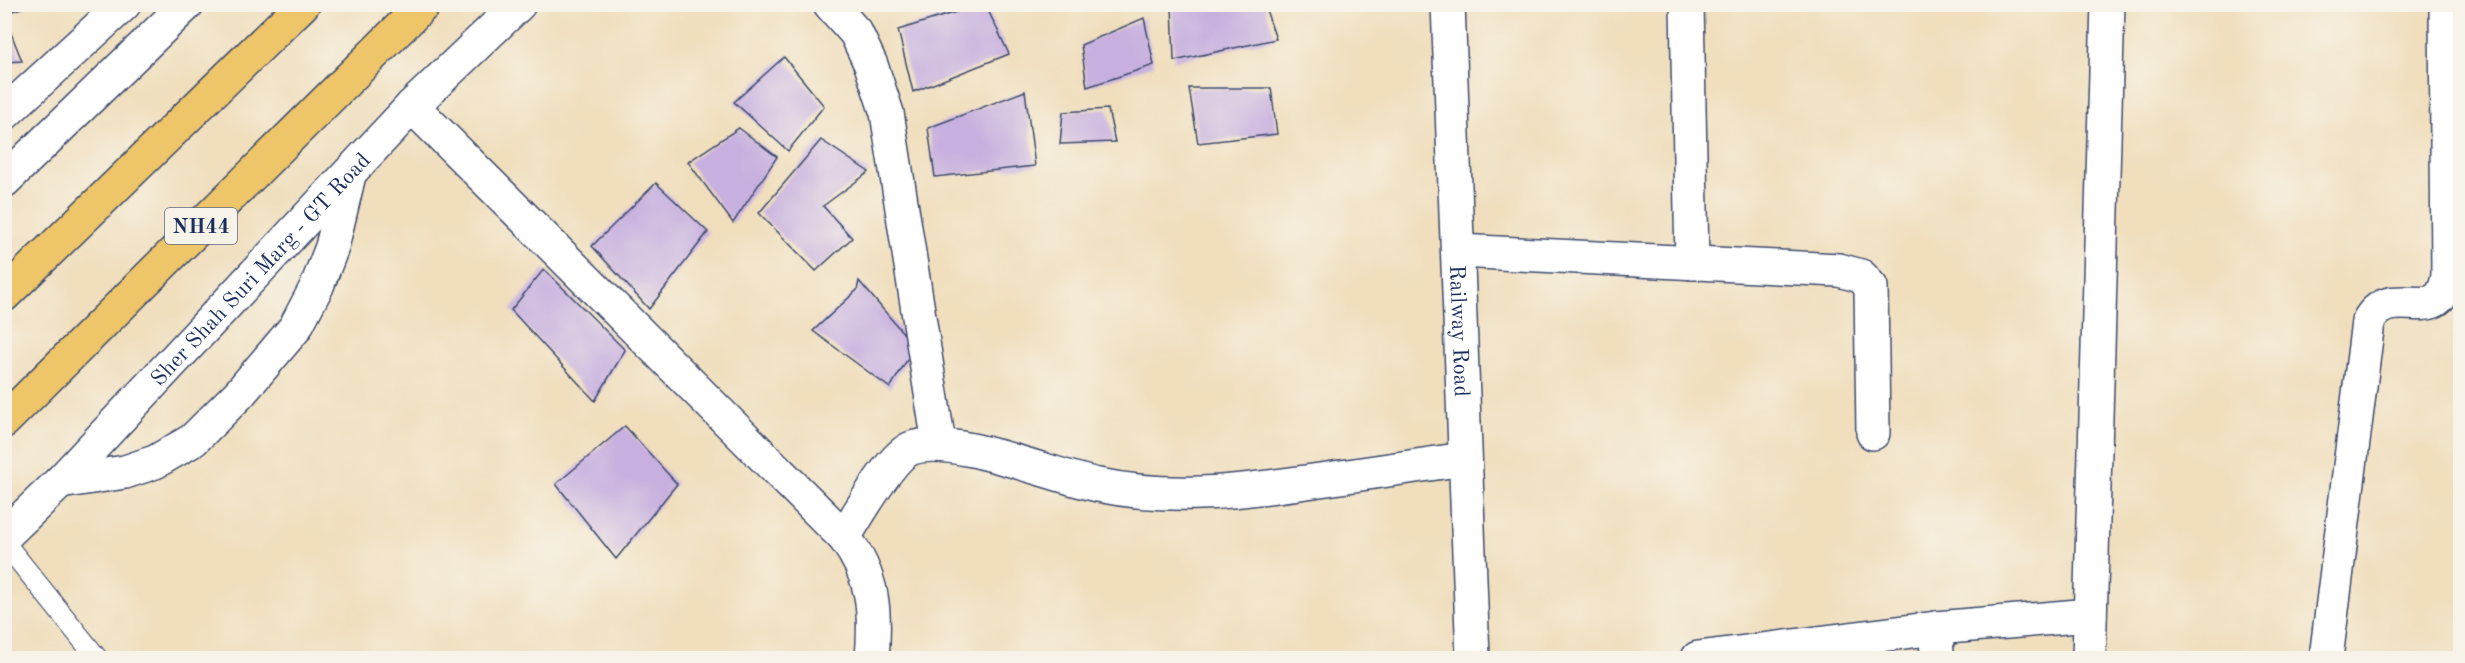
<svg xmlns="http://www.w3.org/2000/svg" width="2465" height="663" font-family="'Old Standard TT',serif">
<style>
.building{fill:#c7b0df}
.lines{fill:none;stroke-linecap:round;stroke-linejoin:round}
.service-casing{stroke:#3b496c;stroke-width:22}
.minor-casing{stroke:#3b496c;stroke-width:36}
.tertiary-casing{stroke:#3b496c;stroke-width:36}
.trunk-casing{stroke:#3b496c;stroke-width:36}
.service{stroke:#fff;stroke-width:20}
.minor{stroke:#fff;stroke-width:33}
.tertiary{stroke:#fff;stroke-width:33}
.trunk{stroke:#eec569;stroke-width:33}
.labels{text-anchor:middle;stroke-width:5;stroke-linejoin:round;paint-order:stroke}
.shield{fill:#f7f3e8;stroke:#5d6a87;stroke-width:1.5}
.shield-label{font-size:21px;font-weight:bold;fill:#1b2f5e}
.street-label{font-size:22px;fill:#1b2f5e;stroke:#f7f3e8}
</style>
<rect width="100%" height="100%" fill="#f7f3e8"/>
<filter id="ink" filterUnits="userSpaceOnUse"><feTurbulence type="fractalNoise" baseFrequency=".0167" numOctaves="2"/><feDisplacementMap in="SourceGraphic" scale="12" xChannelSelector="R" yChannelSelector="G"/><feConvolveMatrix kernelMatrix="1 2 1 2 8 2 1 2 1" color-interpolation-filters="sRGB"/></filter>
<filter id="wash" filterUnits="userSpaceOnUse"><feTurbulence type="fractalNoise" baseFrequency=".008" numOctaves="4" result="noise"/><feDisplacementMap in="SourceGraphic" scale="24" xChannelSelector="R" yChannelSelector="G"/><feGaussianBlur stdDeviation="1.35" result="paint"/><feColorMatrix in="noise" values="0 0 0 0 0 0 0 0 0 0 0 0 0 0 0 0 0 1.4 0 .05"/><feComposite in="paint" operator="in"/></filter>
<g filter="url(#wash)">
<rect width="100%" height="100%" fill="#f0debc"/>
<g id="blocks">
<g class="building">
<path d="M4 4H30V5L4 14Z"/>
<path d="M982 4H985L1009 54 913 92 898 30Z"/>
<path d="M1172 4H1264L1276 39 1174 61Z"/>
<path d="M4 18H5L22 61 4 62Z"/>
<path d="M1144 18 1154 65 1087 87 1081 45Z"/>
<path d="M784 57 824 106 788 151 734 102Z"/>
<path d="M1189 88H1271L1277 134 1198 143Z"/>
<path d="M1025 91 1035 166 935 177 928 128Z"/>
<path d="M1108 109 1115 142 1060 144 1063 112Z"/>
<path d="M739 128 777 157 733 223 688 162Z"/>
<path d="M821 140 869 172 823 206 852 238 816 271 759 213Z"/>
<path d="M656 183 708 232 649 309 592 246Z"/>
<path d="M544 269 625 350 595 401 511 310Z"/>
<path d="M859 281 915 347 890 388 813 331 857 290Z"/>
<path d="M625 426 677 484 616 559 556 484Z"/>
</g>
</g>
</g>
<g filter="url(#ink)">
<use href="#blocks" fill-opacity="0" stroke="#3b496c" stroke-width="1.5"/>
<g class="lines">
<defs>
<path id="service" d="M4 542 97 658"/>
<g id="minor">
<path d="M830 4 856 33 871 65 887 113 939 444"/>
<path id="s1" d="M1448 4 1473 658"/>
<path d="M1687 4 1692 263"/>
<path d="M412 106 844 537C874 577 876 610 872 658"/>
<path d="M4 114 124 4"/>
<path d="M1458 251 1839 270 1861 276 1871 287 1873 433"/>
<path d="M844 537C857 517 891 455 912 448 954 434 1052 476 1098 485 1176 501 1242 491 1320 480 1368 473 1416 466 1464 459"/>
<path d="M1936 628 1937 658"/>
<path d="M1698 658 1936 628 2090 615"/>
<path d="M2089 658 2108 4"/>
<path d="M2326 658 2368 322C2391 278 2440 332 2448 275L2446 4"/>
</g>
<g id="tertiary">
<path d="M4 181 187 4"/>
<path d="M60 482 125 472 155 462 193 440 240 393 295 328 317 286 332 247 349 175"/>
<path id="s2" d="M4 536 60 482 412 106 519 4"/>
</g>
<g id="trunk">
<path d="M4 295 303 4"/>
<path d="M4 421 424 4"/>
</g>
</defs>
<use href="#service" class="service-casing"/>
<use href="#minor" class="minor-casing"/>
<use href="#tertiary" class="tertiary-casing"/>
<use href="#trunk" class="trunk-casing"/>
<use href="#service" class="service"/>
<use href="#minor" class="minor"/>
<use href="#tertiary" class="tertiary"/>
<use href="#trunk" class="trunk"/>
</g>
</g>
<g class="labels">
<rect class="shield" x="165" y="208" width="72" height="36" rx="4.5"/>
<g class="shield-label">
<text x="201" y="233">NH44</text>
</g>
<g class="street-label">
<text dy="8" stroke="none"><textPath href="#s2" startOffset="370">Sher Shah Suri Marg - GT Road</textPath></text>
<text dy="8" stroke="none"><textPath href="#s1" startOffset="327">Railway Road</textPath></text>
</g>
</g>
<rect width="2465" height="663" fill="none" stroke="#f7f3e8" stroke-width="24"/>
</svg>
